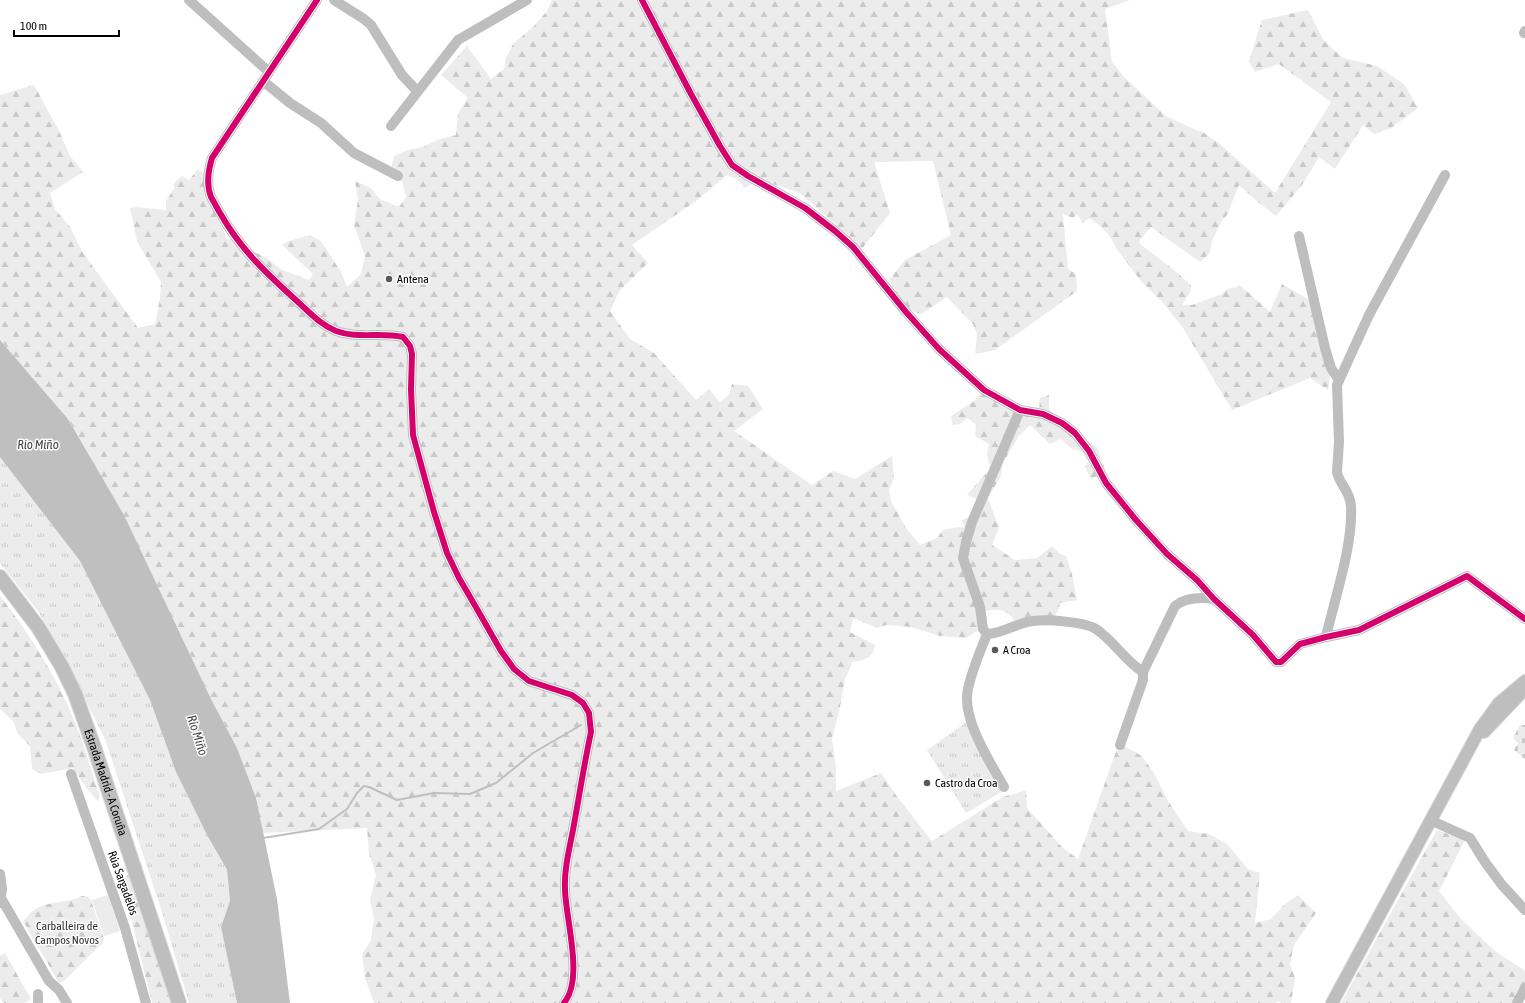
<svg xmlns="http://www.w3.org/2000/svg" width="1525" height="1003" font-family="'Asap Condensed',sans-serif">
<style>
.grass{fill:url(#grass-tufts)}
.forest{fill:url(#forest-firs)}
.cemetery{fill:url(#cemetery-stones)}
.pitch{fill:#ececec}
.water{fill:#bfbfbf}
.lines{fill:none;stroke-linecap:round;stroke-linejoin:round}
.stream{stroke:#bfbfbf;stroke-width:2}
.major-casing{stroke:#dbdbdb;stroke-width:14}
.highway-casing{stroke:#dbdbdb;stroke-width:16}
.minor{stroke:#bebebe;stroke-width:10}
.major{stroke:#bebebe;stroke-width:12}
.highway{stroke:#bebebe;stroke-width:14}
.cycleway-casing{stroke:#fff;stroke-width:8}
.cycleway{stroke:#d6006c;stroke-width:6}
.poi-dot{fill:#595959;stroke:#fff;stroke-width:1.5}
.labels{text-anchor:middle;stroke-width:3;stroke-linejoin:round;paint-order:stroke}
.poi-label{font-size:12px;fill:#000;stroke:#fff;text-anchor:start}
.street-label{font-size:12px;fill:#000;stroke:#fff}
.park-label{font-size:12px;fill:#333;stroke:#fff}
.water-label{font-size:13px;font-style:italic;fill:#444;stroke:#fff}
</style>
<defs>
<pattern id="grass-tufts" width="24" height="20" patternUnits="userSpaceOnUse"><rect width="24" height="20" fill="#ececec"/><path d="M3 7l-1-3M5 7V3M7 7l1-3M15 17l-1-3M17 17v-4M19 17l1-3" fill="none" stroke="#c9c9c9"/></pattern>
<pattern id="forest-firs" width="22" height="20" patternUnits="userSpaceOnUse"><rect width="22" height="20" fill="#ececec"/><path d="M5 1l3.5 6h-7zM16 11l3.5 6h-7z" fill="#c9c9c9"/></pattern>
<pattern id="cemetery-stones" width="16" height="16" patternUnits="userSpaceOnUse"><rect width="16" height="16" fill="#ececec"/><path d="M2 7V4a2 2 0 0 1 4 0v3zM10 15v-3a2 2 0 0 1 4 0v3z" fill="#c9c9c9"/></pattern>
</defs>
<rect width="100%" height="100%" fill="#fff"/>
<g class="grass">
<path d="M0 457 80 561 150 700 176 772 207 835 227 871 230 901 221 927 237 1003H189L162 912 105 739 61 652 38 611 0 563Z"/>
<path d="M968 721 1003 791 966 813 927 750Z"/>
</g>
<g class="forest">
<path d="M552 0H1130L1105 9 1112 62 1124 77 1166 116 1198 131H1201L1220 144 1275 193 1331 102 1279 64 1255 72 1249 61 1262 20 1308 10 1324 41 1343 58 1377 66 1404 84 1418 108 1391 128 1374 134 1363 125 1335 169 1319 157 1302 185 1276 216 1258 202 1239 185 1227 215 1221 222 1212 241 1210 253 1200 262 1151 227 1139 241 1140 244 1174 270 1191 285 1190 292 1182 305H1192L1222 294 1227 289 1241 286 1270 312 1282 284 1313 302 1332 364 1328 390 1310 378 1232 410 1183 328 1164 304 1141 281 1116 248C1110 233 1103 228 1089 218L1083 223 1077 214 1073 218 1063 214 1068 269 1076 274 1077 291 995 350 975 354 977 334 973 324 947 297 921 314 908 310 891 286V281L889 280 905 260 951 235 933 161 874 162 890 213 861 250 852 239 800 193 776 185 756 181 745 188 737 179 727 175 696 201 632 245 648 263 620 290 610 311 630 339 654 353 696 400 709 389 720 402 729 395 732 384 748 386 763 409 734 431 812 485 833 471 855 479 892 456 894 478 889 490 891 501 906 528 920 545 937 538 943 530 958 527 965 528 962 520 972 516 977 499 967 495 990 469 987 454 989 444 975 436 976 424 967 418 960 424 953 425 951 416 974 401 981 393 1028 412 1039 411 1040 398 1049 395V409L1056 416 1070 422 1085 440 1097 447 1106 472 1091 479 1085 467 1088 461 1081 451 1072 449 1061 439 1050 444 1030 425 1019 436 1003 463 1001 476 988 498 999 528 992 545 1015 560 1037 558 1052 546 1060 554 1066 556 1072 574 1077 600 1060 603 1059 609 1052 620 1016 623C1005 607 1000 609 982 611L977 631 966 638 940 636 911 627 886 625 877 628 853 618 850 632 875 645C872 660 864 660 851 662L852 664 845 679 839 712 832 738 836 767V791L881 773 898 798 932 841 1003 797 1026 790 1027 808 1063 848 1078 859 1119 743 1142 756 1154 773 1168 801 1188 831 1209 834 1227 844 1248 869 1260 873 1255 923 1271 919 1284 905 1298 895 1316 913 1294 945 1290 964 1295 978 1291 1003H1284L1277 1001 1276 1003H374L365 978 362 954 371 940 374 918 370 900 376 875 369 853 367 828 263 833 256 798 237 748 211 699 124 515 68 419 0 340V95L34 85 59 131 70 156 83 172 50 193 55 209 70 227 83 253 138 328 155 324 160 299 161 282 137 241 130 208 136 207 166 210V201L174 189V183L182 176 189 180 198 169 214 181 205 189 216 216 228 240 240 235 251 250 268 259 280 269 309 280 313 274 282 245 289 241 310 235 321 241 341 272 347 287 361 274 365 256 354 225 358 199 355 181 371 188 380 199 399 207 406 197 403 183 391 170 394 156 407 150 423 147 437 140 456 135 458 113 468 98 441 75 467 46 491 79 504 69 506 58 513 44 533 27 547 11Z"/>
<path d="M0 596C30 634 56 676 75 722 84 745 91 770 99 794V802L87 789 73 768 41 774 32 769 30 746 18 734 13 721 0 709Z"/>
<path d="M1437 830 1465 840 1439 891 1460 918 1495 951 1525 971V984L1516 1003H1341Z"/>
<path d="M129 873 169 994 172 1003H152L132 922 120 887Z"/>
<path d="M82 896 88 897 91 900 104 939 102 944 91 954 65 980 59 983 23 921C27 918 30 912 34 910 49 900 67 904 82 896Z"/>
<path d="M5 953 31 999 24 1003H3L0 998V956Z"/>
</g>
<path class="cemetery" d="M1520 725H1525V759L1514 750 1518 743 1513 738Z"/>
<path class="pitch" d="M108 895 120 931 104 936 92 900Z"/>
<path class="water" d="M0 340 68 419 124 515 211 699 237 748 256 798 277 899 290 1003H237L221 927 230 901 227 870 207 835 176 772 150 700 80 561 0 457Z"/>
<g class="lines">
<path class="stream" d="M263 838 319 829 347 809 357 793 364 786 369 787 397 800 434 793 470 794 496 783 533 753 581 725"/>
<defs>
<g id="major">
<path d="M1484 732 1522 692"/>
<path d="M1332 1003 1480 729 1499 703 1525 681"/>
</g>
<g id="highway">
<path id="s1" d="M0 577 38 627 62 667 75 694 95 750 179 1003"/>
</g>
</defs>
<use href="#major" class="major-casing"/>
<use href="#highway" class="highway-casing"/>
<g class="minor">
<path d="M189 0 269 72"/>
<path d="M317 0 212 158C208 171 206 184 211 197 214 202 217 208 220 213 241 250 267 274 298 302 310 313 321 325 336 331 357 339 381 332 403 337L410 346 412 354 411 389 413 435 434 512 447 553 459 578 477 609 501 651 514 669 529 681 572 695 583 703 589 713 591 732C584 765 579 797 573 830 569 850 564 870 565 890 566 921 584 979 564 1003"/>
<path d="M334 0 364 19 371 25 402 75 417 91"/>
<path d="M642 0 691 94 720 146 732 165 748 176 805 208 835 231 853 247 906 312 939 349 984 390 1020 410 1043 414 1062 423 1075 433 1089 451 1106 483 1136 520 1167 554 1197 580 1214 599 1253 635 1276 662H1281L1300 644 1326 637 1359 630 1467 576 1525 619"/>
<path d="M1524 33 1525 31"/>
<path d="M263 81 290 103 321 123 354 153 398 176"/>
<path d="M391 126 458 40 527 0"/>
<path d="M1299 236 1325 348 1331 368 1339 380"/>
<path d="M1020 410 972 522 966 542 963 558 980 607 983 629 987 634C1000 635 1018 622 1033 621 1047 619 1085 622 1096 629 1114 641 1125 661 1143 672"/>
<path d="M987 634C980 652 972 670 968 689 961 718 990 762 1004 787"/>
<path d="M1326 637C1335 597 1353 546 1351 506 1350 490 1339 484 1337 472L1339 442 1337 385 1369 315 1445 175"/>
<path d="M1120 745 1143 680V672L1175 606C1186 597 1200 597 1214 599"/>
<path d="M71 774 125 928 146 1003"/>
<path d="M1430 820 1470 838 1485 862 1502 885 1525 910"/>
<path d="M0 874 2 889 0 903"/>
<path d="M1 898 49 981 59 990 67 1003"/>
<path d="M38 994V1003"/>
<path d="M1517 1003 1525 988"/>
</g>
<use href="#major" class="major"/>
<use href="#highway" class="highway"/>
<defs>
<g id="cycleway">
<path d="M317 0 212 158C208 171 206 184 211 197 214 202 217 208 220 213 241 250 267 274 298 302 310 313 321 325 336 331 357 339 381 332 403 337L410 346 412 354 411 389 413 435 434 512 447 553 459 578 477 609 501 651 514 669 529 681 572 695 583 703 589 713 591 732C584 765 579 797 573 830 569 850 564 870 565 890 566 921 584 979 564 1003"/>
<path d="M642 0 691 94 720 146 732 165 748 176 805 208 835 231 853 247 906 312 939 349 984 390 1020 410 1043 414 1062 423 1075 433 1089 451 1106 483 1136 520 1167 554 1197 580 1214 599 1253 635 1276 662H1281L1300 644 1326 637 1359 630 1467 576 1525 619"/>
</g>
</defs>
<use href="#cycleway" class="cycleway-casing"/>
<use href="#cycleway" class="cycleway"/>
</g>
<g class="poi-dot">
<circle cx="389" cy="279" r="4"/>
<circle cx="995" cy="650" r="4"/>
<circle cx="927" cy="783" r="4"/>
</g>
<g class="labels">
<g class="poi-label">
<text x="397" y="283">Antena</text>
<text x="1003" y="654">A Croa</text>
<text x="935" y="787">Castro da Croa</text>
</g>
<g class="street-label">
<text dy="4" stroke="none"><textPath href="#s1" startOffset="233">Estrada Madrid - A Coruña</textPath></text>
<text transform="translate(123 883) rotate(70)" y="4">Rúa Sargadelos</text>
</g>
<g class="park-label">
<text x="67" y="930">Carballeira de<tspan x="67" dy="14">Campos Novos</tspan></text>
</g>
<g class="water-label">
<text x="38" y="449">Río Miño</text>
<text transform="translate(198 735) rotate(72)" y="5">Río Miño</text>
</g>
</g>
<path d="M14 30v6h105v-6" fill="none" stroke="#000000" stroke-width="2"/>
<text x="20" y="30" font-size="12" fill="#000000" stroke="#ffffff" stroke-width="3" paint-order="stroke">100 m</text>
</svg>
